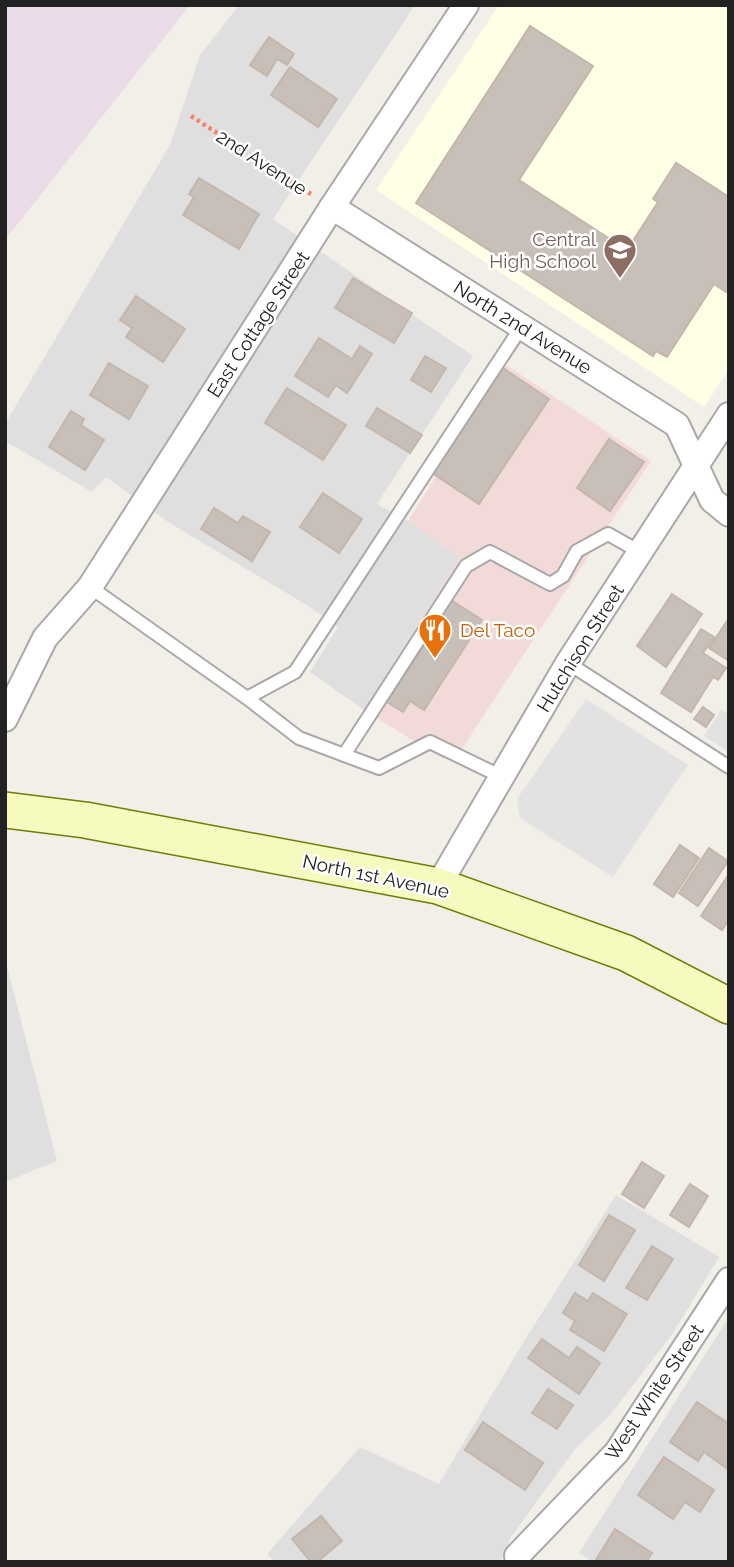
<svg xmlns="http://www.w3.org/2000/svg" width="734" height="1567" font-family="Raleway,sans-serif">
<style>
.residential{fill:#e0dfdf}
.commercial{fill:#f2dad9}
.industrial{fill:#ebdbe8}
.education{fill:#ffffe5}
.parking{fill:#e2e2e2}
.building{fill:#c7bfb8;stroke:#c4b6ab;stroke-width:2}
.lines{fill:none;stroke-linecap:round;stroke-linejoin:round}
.service-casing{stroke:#a9a9a9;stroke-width:16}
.minor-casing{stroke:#a9a9a9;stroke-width:28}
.secondary-casing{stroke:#707d05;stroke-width:38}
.path{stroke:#fa8072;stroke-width:4.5;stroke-dasharray:3.5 3.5;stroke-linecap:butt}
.service{stroke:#fff;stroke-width:12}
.minor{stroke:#fff;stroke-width:24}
.secondary{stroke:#f7fabf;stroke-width:35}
.labels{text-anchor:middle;stroke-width:5;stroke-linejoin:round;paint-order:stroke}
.street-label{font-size:19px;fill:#222;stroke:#fff}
.education-label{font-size:19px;fill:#785e54;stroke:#fff;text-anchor:end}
.food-label{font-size:19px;fill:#c56008;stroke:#fff;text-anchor:start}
</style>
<rect width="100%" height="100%" fill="#f2efe9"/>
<g class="residential">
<path d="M239 5H415L273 219 473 356 377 504 408 521 460 557 364 710 310 672 338 627 310 607 171 524 106 477 92 492 5 441V424L170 145 200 55Z"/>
<path d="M5 958 57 1161 5 1182Z"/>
<path d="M616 1195 719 1257 673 1333 611 1414 575 1449 511 1537 500 1562H275L267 1554 360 1447 439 1484 518 1351Z"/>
<path d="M729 1317V1562H593L579 1553Z"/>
</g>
<path class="commercial" d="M506 365 651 461 459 753 443 759 364 710 460 557 408 521Z"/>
<path class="industrial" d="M5 5H190L5 240Z"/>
<path class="education" d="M499 5H729V369L704 407 376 190Z"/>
<g class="parking">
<path d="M586 699 688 765 613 877 520 818 517 799Z"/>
<path d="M721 710 729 715V752L704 736Z"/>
</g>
<g class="building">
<path d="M530 26 593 66 519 180 627 250 658 202 653 199 676 163 729 197V288L726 292 714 284 667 357 656 351 653 356 416 203Z"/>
<path d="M269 37 294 54 287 65 277 59 267 76 250 65Z"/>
<path d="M290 67 337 99 318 127 271 95Z"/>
<path d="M199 178 259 214 239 249 183 215 194 197 189 194Z"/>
<path d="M353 278 412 313 394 343 335 308Z"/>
<path d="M136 296 185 329 163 362 126 337 132 328 120 320Z"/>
<path d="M319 338 352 359 360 346 372 354 347 393 336 385 328 397 295 376Z"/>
<path d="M425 356 446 368 431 392 411 380Z"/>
<path d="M109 363 148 386 129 419 90 395Z"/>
<path d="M503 368 549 399 479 504 432 473Z"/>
<path d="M287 388 346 425 323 460 265 423Z"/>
<path d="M377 408 422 435 410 453 366 426Z"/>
<path d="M71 411 84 419 81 425 104 440 85 470 49 447Z"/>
<path d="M609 439 644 462 610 511 577 488Z"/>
<path d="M323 493 362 519 339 553 300 527Z"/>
<path d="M214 508 238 523 243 516 270 532 252 561 201 529Z"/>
<path d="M672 594 702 614 666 667 637 646Z"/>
<path d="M448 598 482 620 424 710 410 701 403 712 387 702 442 617 437 615Z"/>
<path d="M729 618V661L709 648Z"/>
<path d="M701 629 714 637 703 653 726 668 718 680 713 677 691 712 661 693Z"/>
<path d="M703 707 714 715 706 727 694 719Z"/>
<path d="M680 845 699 858 673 897 654 884Z"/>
<path d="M709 848 728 861 698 906 679 893Z"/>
<path d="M729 874V919L722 930 701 916Z"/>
<path d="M642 1162 664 1176 644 1208 622 1194Z"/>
<path d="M690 1184 708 1196 689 1227 670 1215Z"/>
<path d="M609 1215 635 1230 604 1281 579 1265Z"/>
<path d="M652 1246 673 1259 647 1300 626 1288Z"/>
<path d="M575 1293 588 1301 593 1293 627 1314 604 1351 570 1330 575 1321 563 1313Z"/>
<path d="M542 1339 569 1358 577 1347 600 1363 579 1394 528 1358Z"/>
<path d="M548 1389 573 1405 557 1429 532 1413Z"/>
<path d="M697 1402 729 1424V1470L704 1452 698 1461 670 1442Z"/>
<path d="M483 1422 543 1463 525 1490 465 1450Z"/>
<path d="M664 1457 714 1490 700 1512 685 1502 673 1519 638 1495Z"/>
<path d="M321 1516 342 1541 317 1562H311L292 1539Z"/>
<path d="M615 1529 652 1553 646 1562H599L596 1560Z"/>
</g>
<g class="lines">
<defs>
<g id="service">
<path d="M90 587 247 698 295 672 522 326"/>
<path d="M568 663 729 767"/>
<path d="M247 698 299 738 379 768 430 742 502 777"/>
<path d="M344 755 466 566 490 552 550 584 563 576 577 551 608 534 640 552"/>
</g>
<g id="minor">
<path d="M332 207 677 425 712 500 729 514"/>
<path d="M5 719 45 638 90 587 332 207 466 5"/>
<path d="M438 886 568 663 729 415"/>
<path d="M517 1556 617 1452 729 1280"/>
</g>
<path id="secondary" d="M5 810 85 820 438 886 626 953 729 1006"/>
</defs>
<use href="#service" class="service-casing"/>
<use href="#minor" class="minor-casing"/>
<use href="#secondary" class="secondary-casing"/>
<path class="path" d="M191 116 311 194"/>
<use href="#service" class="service"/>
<use href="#minor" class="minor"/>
<use href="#secondary" class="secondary"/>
</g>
<defs>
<symbol id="school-pin" viewBox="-11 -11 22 30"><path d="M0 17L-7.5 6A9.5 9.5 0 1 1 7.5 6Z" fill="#8d6e63" stroke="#fff"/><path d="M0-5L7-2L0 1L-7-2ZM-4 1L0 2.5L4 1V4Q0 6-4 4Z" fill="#fff"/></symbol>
<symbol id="restaurant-pin" viewBox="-11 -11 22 30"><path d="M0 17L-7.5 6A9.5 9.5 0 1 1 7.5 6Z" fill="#e8710a" stroke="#fff"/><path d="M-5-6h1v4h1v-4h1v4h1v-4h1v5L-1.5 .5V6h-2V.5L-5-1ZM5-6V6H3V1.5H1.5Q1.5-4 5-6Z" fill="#fff"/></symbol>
</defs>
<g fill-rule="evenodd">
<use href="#school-pin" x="601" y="231" width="38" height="52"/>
<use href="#restaurant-pin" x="416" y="611" width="38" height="52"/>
</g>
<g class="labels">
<g class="street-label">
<text transform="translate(262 162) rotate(33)" y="7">2nd Avenue</text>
<text transform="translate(258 324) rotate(-57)" y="7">East Cottage Street</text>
<text transform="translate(523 327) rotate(32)" y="7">North 2nd Avenue</text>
<text transform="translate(580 648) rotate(-58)" y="7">Hutchison Street</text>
<text transform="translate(376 876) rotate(12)" y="7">North 1st Avenue</text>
<text transform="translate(654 1392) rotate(-56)" y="7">West White Street</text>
</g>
<g class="education-label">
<text x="596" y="246">Central<tspan x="596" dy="22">High School</tspan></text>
</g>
<g class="food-label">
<text x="460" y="637">Del Taco</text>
</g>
</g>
<rect width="734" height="1567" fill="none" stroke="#222222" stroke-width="14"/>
</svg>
